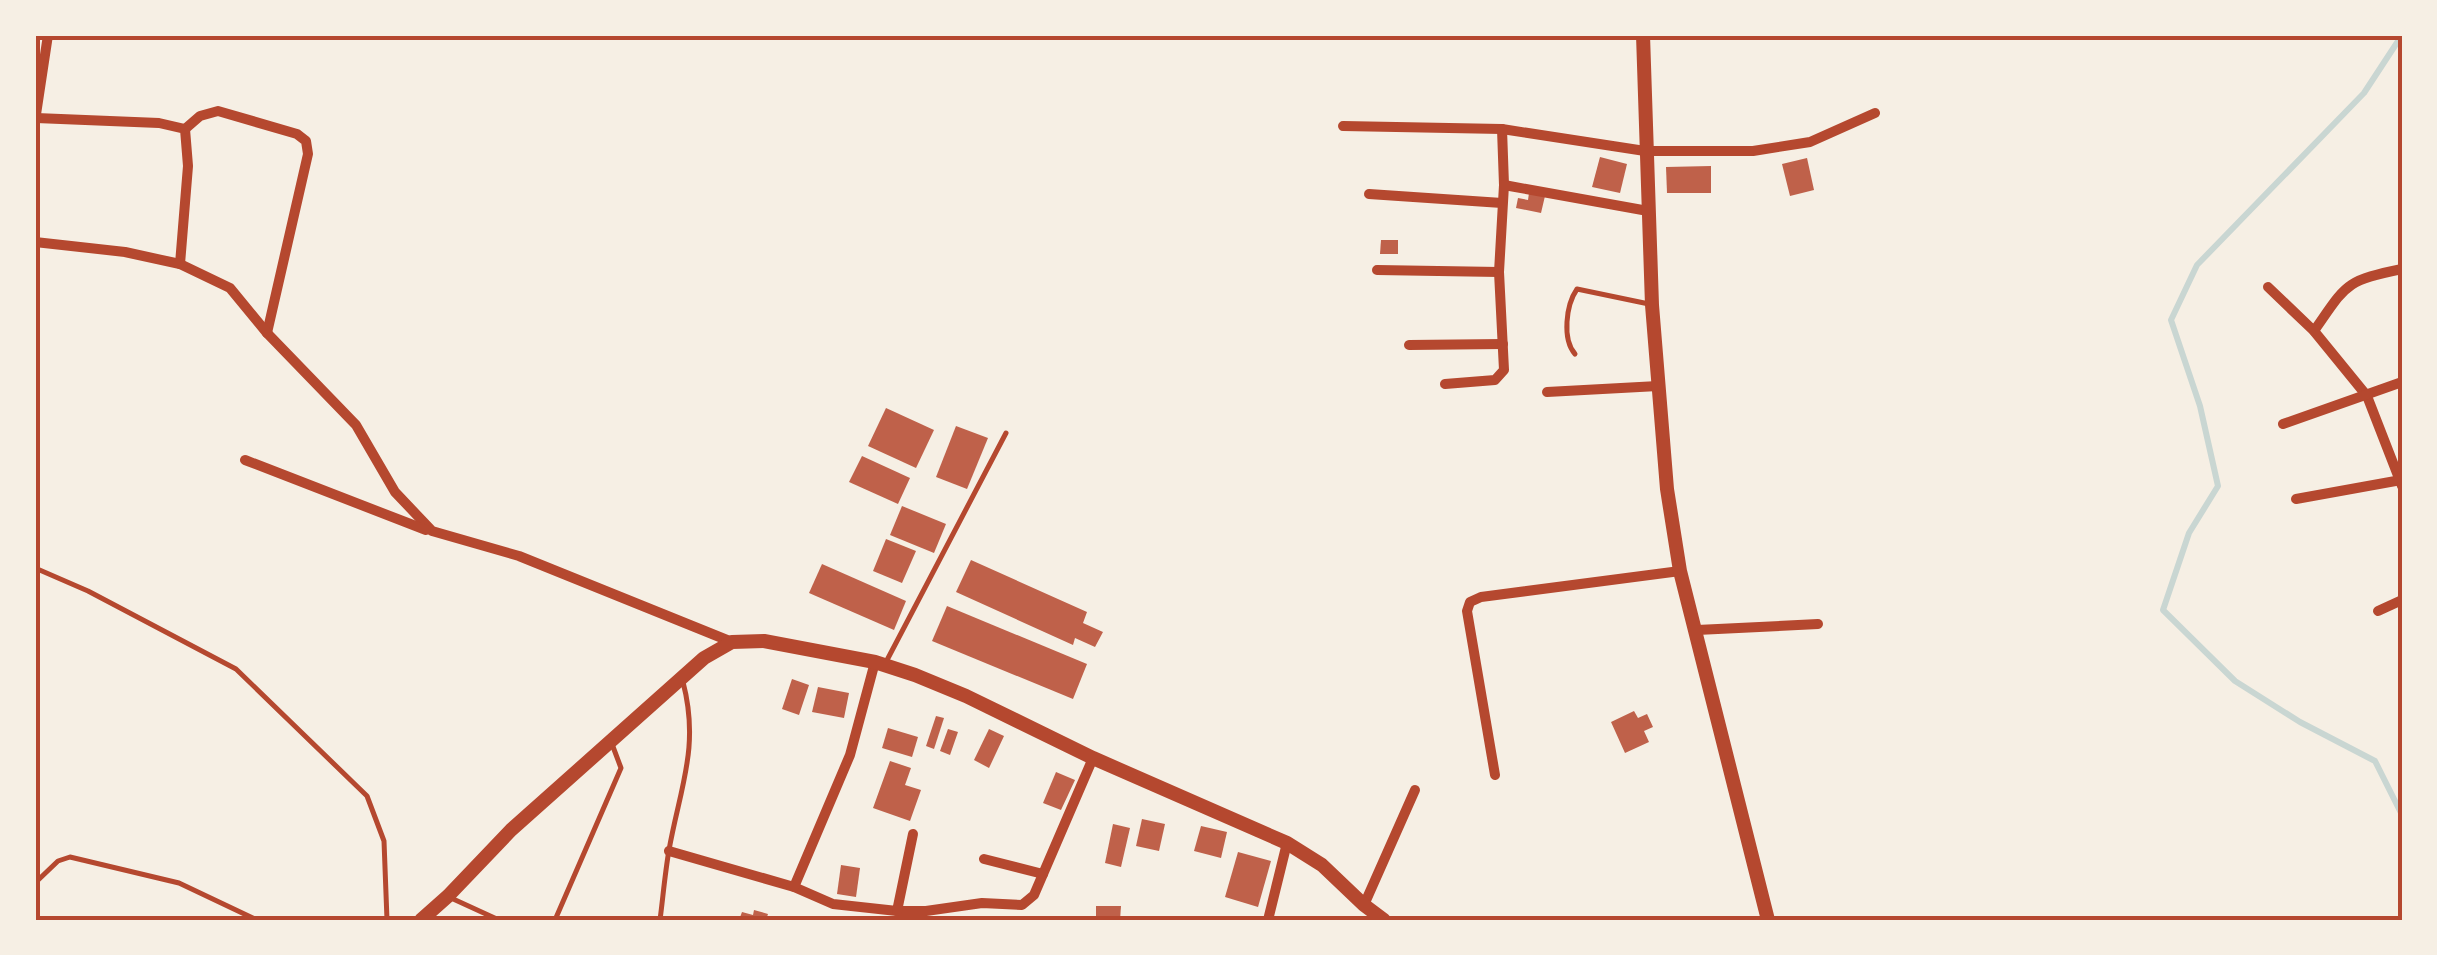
<svg xmlns="http://www.w3.org/2000/svg" width="2437" height="955" font-family="Commissioner,sans-serif">
<style>
.lines{fill:none;stroke-linecap:round;stroke-linejoin:round}
.stream{stroke:#c9d6d2;stroke-width:6}
.building{fill:#bf614a}
.service{stroke:#b5482f;stroke-width:5}
.minor{stroke:#b5482f;stroke-width:10}
.tertiary{stroke:#b5482f;stroke-width:14}
.neatline{fill:none;stroke:#b5482f;stroke-width:4}
</style>
<rect width="100%" height="100%" fill="#f6efe4"/>
<g class="lines">
<path class="stream" d="M2402 35 2364 93 2197 265 2171 320 2200 406 2218 486 2189 533 2163 610 2235 681 2300 722 2375 761 2402 815"/>
</g>
<g class="building">
<path d="M1600 157 1627 164 1620 193 1592 187Z"/>
<path d="M1807 158 1814 190 1790 196 1782 164Z"/>
<path d="M1711 166V193H1667L1666 167Z"/>
<path d="M1529 193 1545 196 1541 213 1516 208 1518 198 1528 200Z"/>
<path d="M1381 240H1398V254H1380Z"/>
<path d="M886 408 934 430 916 468 868 446Z"/>
<path d="M956 426 988 438 967 489 936 477Z"/>
<path d="M862 456 910 478 898 504 849 482Z"/>
<path d="M902 506 946 524 934 553 890 535Z"/>
<path d="M886 539 916 551 902 583 873 571Z"/>
<path d="M971 560 1087 612 1083 623 1103 632 1095 647 1075 638 1073 645 956 592Z"/>
<path d="M822 564 906 601 894 630 809 593Z"/>
<path d="M947 606 1087 664 1073 699 932 641Z"/>
<path d="M792 679 809 685 799 715 782 709Z"/>
<path d="M818 687 849 693 844 718 812 712Z"/>
<path d="M1634 711 1638 718 1647 714 1653 727 1644 731 1649 742 1625 753 1611 722Z"/>
<path d="M936 716 944 718 934 749 926 746Z"/>
<path d="M888 728 918 737 912 757 882 748Z"/>
<path d="M948 729 958 732 950 755 940 751Z"/>
<path d="M989 729 1004 736 989 768 974 760Z"/>
<path d="M890 761 911 768 905 785 921 790 910 821 873 808Z"/>
<path d="M1056 772 1075 780 1061 810 1043 803Z"/>
<path d="M1142 819 1165 824 1159 851 1136 846Z"/>
<path d="M1113 824 1130 828 1121 867 1105 863Z"/>
<path d="M1201 826 1227 832 1221 858 1194 851Z"/>
<path d="M1238 852 1271 861 1258 907 1225 897Z"/>
<path d="M841 865 860 868 856 897 837 894Z"/>
<path d="M1096 906H1121L1120 920H1096Z"/>
<path d="M754 910 768 914 766 920H739L742 912 753 915Z"/>
</g>
<g class="lines">
<g class="service">
<path d="M1575 354C1562 339 1566 305 1577 289L1649 304"/>
<path d="M35 568 88 591 236 669 367 796 384 841 387 920"/>
<path d="M886 662 1006 433"/>
<path d="M35 883 58 861 70 857 179 883 257 920"/>
<path d="M451 898 499 920"/>
<path d="M555 920 621 768 612 744"/>
<path d="M660 920C663 897 665 873 669 850 680 788 700 747 683 682"/>
</g>
<g class="minor">
<path d="M36 118 159 123 185 129 188 166 180 264"/>
<path d="M35 121 48 35"/>
<path d="M1343 126 1502 129 1645 151H1753L1810 142 1875 113"/>
<path d="M185 129 200 116 218 111 297 134 306 141 308 154 267 333"/>
<path d="M1502 129 1504 185"/>
<path d="M1369 194 1502 203"/>
<path d="M35 242 125 252 180 264 230 288 267 333 356 425 395 492 432 531 519 556 732 642"/>
<path d="M1377 270 1499 272"/>
<path d="M2268 287 2314 331 2367 396 2402 486"/>
<path d="M2314 331C2347 284 2344 281 2402 269"/>
<path d="M1409 345 1503 344"/>
<path d="M1445 384 1495 380 1504 370 1499 272 1504 185 1648 211"/>
<path d="M1547 392 1658 386"/>
<path d="M2283 424 2402 382"/>
<path d="M245 460 426 530"/>
<path d="M2296 499 2401 480"/>
<path d="M2378 611 2402 600"/>
<path d="M1697 630 1818 624"/>
<path d="M1495 775 1467 611 1470 602 1481 597 1680 571"/>
<path d="M669 851 794 887 833 904 897 911H926L982 903 1022 905 1034 895 1093 758"/>
<path d="M984 859 1043 874"/>
<path d="M794 887 850 755 875 662"/>
<path d="M1364 905 1415 790"/>
<path d="M897 911 913 834"/>
<path d="M1268 920 1287 843"/>
</g>
<g class="tertiary">
<path d="M1643 35 1652 305 1667 489 1680 571 1768 920"/>
<path d="M421 920 448 896 511 830 704 658 732 642 764 641 875 662 915 675 966 696 1093 758 1287 843 1322 865 1364 905 1384 920"/>
</g>
</g>
<rect width="2437" height="955" fill="none" stroke="#f6efe4" stroke-width="75"/>
<rect x="38" y="38" width="2362" height="880" class="neatline"/>
</svg>
